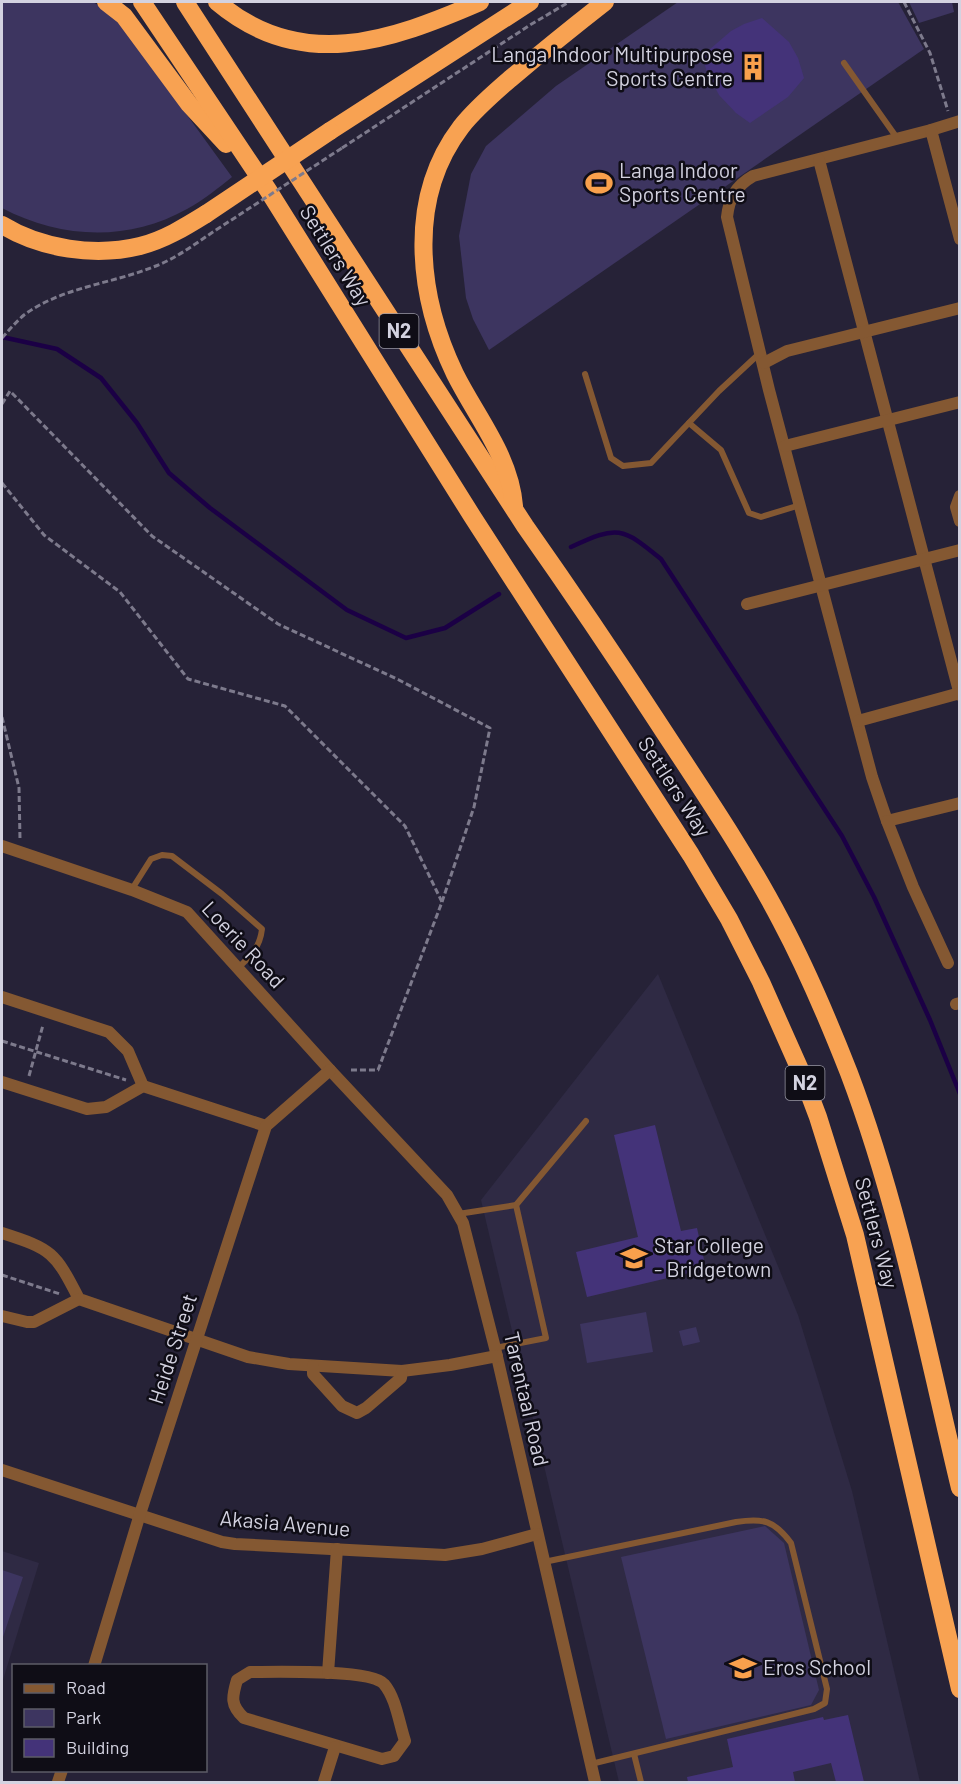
<svg xmlns="http://www.w3.org/2000/svg" width="961" height="1784" font-family="Barlow,sans-serif">
<style>
.built{fill:#2f2a44}
.green{fill:#3d3560}
.lines{fill:none;stroke-linecap:round;stroke-linejoin:round}
.stream{stroke:#1b0045;stroke-width:4.5}
.building{fill:#443379}
.path{stroke:#7d7a8c;stroke-width:3;stroke-dasharray:6 3;stroke-linecap:butt}
.lane{stroke:#845832;stroke-width:6}
.street{stroke:#845832;stroke-width:12}
.highway{stroke:#f8a252;stroke-width:18}
.path-bridge{stroke:#7d7a8c;stroke-width:3;stroke-dasharray:6 3;stroke-linecap:butt}
.highway-bridge{stroke:#f8a252;stroke-width:18}
.labels{text-anchor:middle;stroke-width:5;stroke-linejoin:round;paint-order:stroke}
.shield{fill:#0f0d16;stroke:#9897a3;stroke-width:1.5}
.shield-label{font-size:20px;font-weight:bold;fill:#d3d2e0}
.poi-label{font-size:21px;fill:#d3d2e0;stroke:#0f0d16;text-anchor:start}
.street-label{font-size:21px;fill:#d3d2e0;stroke:#0f0d16}
</style>
<rect width="100%" height="100%" fill="#262237"/>
<g class="built">
<path d="M658 974 798 1315 852 1491 920 1782H619L481 1200Z"/>
<path d="M2 1551 39 1563 2 1683Z"/>
</g>
<g class="green">
<path d="M2 2H93L106 10 126 31 232 177C218 188 204 200 187 209 128 242 61 239 2 208Z"/>
<path d="M678 2H898L924 49 489 350 473 319 466 298 459 236 471 174 486 146 556 86Z"/>
<path d="M909 2H952L954 12 919 23Z"/>
<path d="M646 1312 653 1352 587 1363 580 1324Z"/>
<path d="M696 1327 700 1342 683 1346 679 1331Z"/>
<path d="M765 1526 784 1543 819 1690 811 1705 666 1739 621 1557Z"/>
<path d="M2 1570 23 1577 2 1640Z"/>
</g>
<g class="lines">
<g class="stream">
<path d="M2 337 57 349 101 378 137 423 169 473 210 508 347 610 406 638 445 628 499 594"/>
<path d="M571 547C618 525 622 527 661 559L842 836 874 897 930 1020 960 1094"/>
</g>
</g>
<g class="building">
<path d="M762 18 789 42 798 58 804 78 788 97 750 123 736 113 719 95 707 72 702 56 731 31 744 24Z"/>
<path d="M655 1125 681 1231 697 1228 706 1269 587 1297 576 1252 638 1237 614 1135Z"/>
<path d="M848 1715 864 1782H836L831 1763 793 1772 795 1782H688L687 1777 733 1767 727 1739 823 1717 824 1720Z"/>
</g>
<g class="lines">
<g class="path">
<path d="M904 2 930 53 948 111"/>
<path d="M342 148 530 25 569 2"/>
<path d="M2 338C9 330 16 322 24 315 62 287 111 284 153 267 176 259 196 243 216 230"/>
<path d="M2 404 10 391 152 536 278 624 399 680 490 728 474 807 442 902"/>
<path d="M2 483 44 535 120 592 188 679 285 706 405 826 442 902 378 1070H350"/>
<path d="M2 717 19 788 20 839"/>
<path d="M2 1041 126 1080"/>
<path d="M29 1076 43 1025"/>
<path d="M2 1275 60 1294"/>
</g>
<g class="lane">
<path d="M844 63 897 138"/>
<path d="M585 374 611 458 623 466 651 463 719 391 761 352"/>
<path d="M689 423 721 450 749 513 761 517 800 505"/>
<path d="M132 889 151 859 162 855 172 856 222 894 262 929C260 947 251 956 238 968"/>
<path d="M458 1214 516 1205 586 1121"/>
<path d="M495 1348 546 1338 516 1205"/>
<path d="M544 1562 736 1522C763 1518 774 1520 791 1543L827 1689 825 1703 814 1709 591 1764"/>
<path d="M634 1754 641 1782"/>
</g>
<g class="street">
<path d="M960 121 931 130 753 176C736 186 729 198 727 217L769 390 872 777 887 821 960 803"/>
<path d="M931 130 960 239"/>
<path d="M819 160 960 695"/>
<path d="M764 363 787 351 960 308"/>
<path d="M785 446 960 402"/>
<path d="M960 496 956 507 960 521"/>
<path d="M747 604 960 550"/>
<path d="M858 721 960 693"/>
<path d="M887 821 913 887 948 963"/>
<path d="M2 846 132 890 187 912 330 1070 447 1195 463 1223 495 1348 595 1782"/>
<path d="M2 997 109 1032 128 1051 143 1086"/>
<path d="M956 1004 960 1003"/>
<path d="M2 1082 87 1109 106 1107 143 1086 266 1126"/>
<path d="M2 1233C52 1249 55 1252 79 1299L248 1357 289 1364 402 1371 450 1365 497 1356"/>
<path d="M2 1316 27 1322H34L79 1299"/>
<path d="M313 1366V1374L342 1406 357 1413 366 1408 401 1378 402 1371"/>
<path d="M2 1470 222 1542 235 1544 445 1555 482 1549 537 1534"/>
<path d="M94 1666 140 1514 266 1126 330 1070"/>
<path d="M250 1672C273 1672 370 1669 384 1684 396 1698 399 1723 405 1741L394 1756 382 1759 244 1718C230 1705 232 1697 237 1680Z"/>
<path d="M328 1673 337 1549"/>
<path d="M58 1782 62 1770"/>
<path d="M324 1782 335 1747"/>
</g>
<g class="highway">
<path d="M106 2 124 16 189 104 226 144"/>
<path d="M142 2 268 190 472 516 691 855 729 919 761 982 801 1072 818 1117 855 1235 960 1689"/>
<path d="M185 2 525 526C570 590 614 655 657 721 700 787 745 852 781 921 807 970 829 1022 849 1073 899 1205 927 1350 960 1488"/>
<path d="M217 2C301 73 390 41 480 2"/>
<path d="M330 131 530 2"/>
<path d="M2 225C41 249 95 257 140 246 164 240 185 227 206 214"/>
<path d="M514 506C510 456 477 418 455 374 418 297 406 199 461 127 475 109 493 94 510 79 541 53 573 27 605 2"/>
</g>
<path class="path-bridge" d="M216 230 342 148"/>
<path class="highway-bridge" d="M206 214 330 131"/>
</g>
<defs>
<symbol id="building-bare" viewBox="-9 -9 18 18"><path d="M-4-6H4V6H1V3H-1V6H-4ZM-2.5-4.3h1.7v1.8h-1.7ZM.8-4.3h1.7v1.8H.8ZM-2.5-1h1.7V.8h-1.7ZM.8-1h1.7V.8H.8Z" fill="#f9a04c" stroke="#0f0d16" stroke-width="2.5" paint-order="stroke"/></symbol>
<symbol id="stadium-bare" viewBox="-9 -9 18 18"><path d="M0-5a6.5 5 0 1 0 0 10a6.5 5 0 1 0 0-10ZM-3.5-1.8h7v3.6h-7Z" fill="#f9a04c" stroke="#0f0d16" stroke-width="2.5" paint-order="stroke"/></symbol>
<symbol id="university-bare" viewBox="-9 -9 18 18"><path d="M0-5L7-2L0 1L-7-2ZM-4 1L0 2.5L4 1V4Q0 6-4 4Z" fill="#f9a04c" stroke="#0f0d16" stroke-width="2.5" paint-order="stroke"/></symbol>
<symbol id="school-bare" viewBox="-9 -9 18 18"><path d="M0-5L7-2L0 1L-7-2ZM-4 1L0 2.5L4 1V4Q0 6-4 4Z" fill="#f9a04c" stroke="#0f0d16" stroke-width="2.5" paint-order="stroke"/></symbol>
</defs>
<g fill-rule="evenodd">
<use href="#building-bare" x="734" y="48" width="38" height="38"/>
<use href="#stadium-bare" x="580" y="164" width="38" height="38"/>
<use href="#university-bare" x="615" y="1239" width="38" height="38"/>
<use href="#school-bare" x="724" y="1649" width="38" height="38"/>
</g>
<g class="labels">
<g class="shield">
<rect x="379.5" y="314" width="39" height="34" rx="4.5"/>
<rect x="785.5" y="1066" width="39" height="34" rx="4.5"/>
</g>
<g class="shield-label">
<text x="399" y="338">N2</text>
<text x="805" y="1090">N2</text>
</g>
<g class="poi-label">
<text x="733" y="62" text-anchor="end">Langa Indoor Multipurpose<tspan x="733" dy="24">Sports Centre</tspan></text>
<text x="619" y="178">Langa Indoor<tspan x="619" dy="24">Sports Centre</tspan></text>
<text x="654" y="1253">Star College<tspan x="654" dy="24">- Bridgetown</tspan></text>
<text x="763" y="1675">Eros School</text>
</g>
<g class="street-label">
<text transform="translate(335 256) rotate(58)" y="7">Settlers Way</text>
<text transform="translate(674 787) rotate(57)" y="7">Settlers Way</text>
<text transform="translate(243 945) rotate(47)" y="7">Loerie Road</text>
<text transform="translate(876 1233) rotate(75)" y="7">Settlers Way</text>
<text transform="translate(173 1349) rotate(-72)" y="7">Heide Street</text>
<text transform="translate(526 1399) rotate(77)" y="7">Tarentaal Road</text>
<text transform="translate(285 1524) rotate(5)" y="7">Akasia Avenue</text>
</g>
</g>
<rect width="961" height="1784" fill="none" stroke="#d3d2e0" stroke-width="6"/>
<rect x="12" y="1664" width="195" height="108" fill="#0f0d16" stroke="#5d5c67" stroke-width="1.5"/>
<rect x="24" y="1684" width="30" height="9" fill="#845832" stroke="#5d5c67" stroke-width="1.5"/>
<text x="66" y="1694" font-size="18" fill="#d3d2e0">Road</text>
<rect x="24" y="1709" width="30" height="18" fill="#3d3560" stroke="#5d5c67" stroke-width="1.5"/>
<text x="66" y="1724" font-size="18" fill="#d3d2e0">Park</text>
<rect x="24" y="1739" width="30" height="18" fill="#443379" stroke="#5d5c67" stroke-width="1.5"/>
<text x="66" y="1754" font-size="18" fill="#d3d2e0">Building</text>
</svg>
